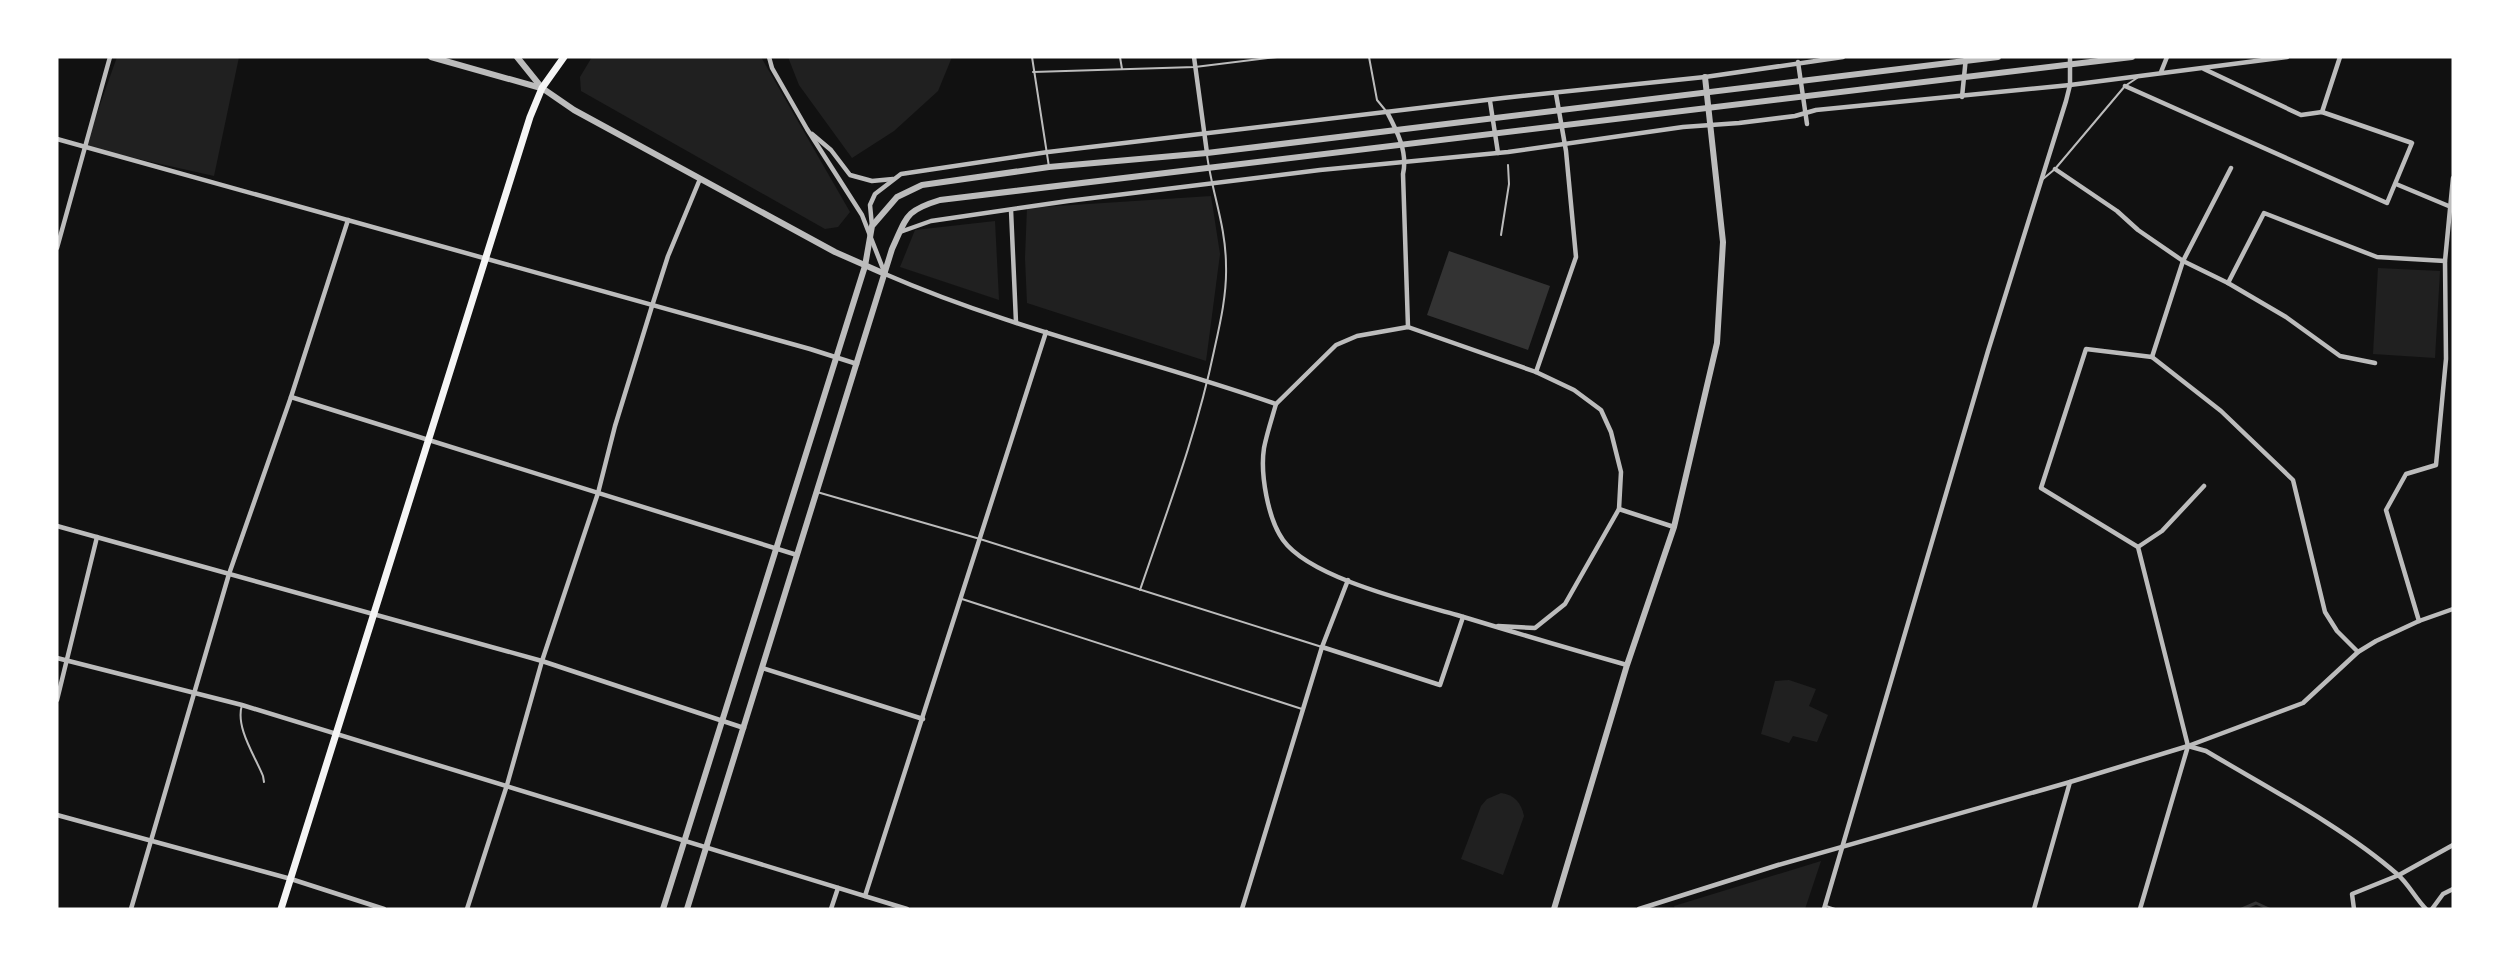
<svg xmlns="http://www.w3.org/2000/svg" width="2510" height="966" font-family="'Playfair Display',serif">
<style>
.green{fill:#202020}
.water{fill:#333}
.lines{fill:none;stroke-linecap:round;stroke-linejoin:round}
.stream{stroke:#333;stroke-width:3}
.service{stroke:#bcbcbc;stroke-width:2}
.minor{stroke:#bcbcbc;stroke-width:4.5}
.tertiary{stroke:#bcbcbc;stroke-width:6}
.secondary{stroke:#f5f5f5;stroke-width:7}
</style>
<rect width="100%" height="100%" fill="#111"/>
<g class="green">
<path d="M117 57H239L214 176 85 147Z"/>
<path d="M592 57H761L850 212 838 227 825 229 581 91 580 77Z"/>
<path d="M788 57H952L938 91 894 131 852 158 799 85Z"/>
<path d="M1211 196 1220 254 1206 361 1027 303 1025 258 1027 208Z"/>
<path d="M995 221 999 300 900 267 915 230Z"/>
<path d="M2378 268 2440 271 2435 358 2373 354Z"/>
<path d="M1789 680 1816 689 1809 706 1828 715 1817 742 1793 736 1789 743 1761 734 1775 681Z"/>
<path d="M1501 793C1515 795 1521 803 1524 816L1503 875 1461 859 1481 806 1487 799Z"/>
<path d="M1821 861 1805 909H1675L1674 906Z"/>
</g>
<path class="water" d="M1449 251 1550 286 1528 350 1427 315Z"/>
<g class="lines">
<path class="stream" d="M2242 909 2256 903 2269 909"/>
<g class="service">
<path d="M1032 57 1049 167"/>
<path d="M1120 57 1122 69"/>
<path d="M1369 57 1377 100 1386 111"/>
<path d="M1033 72 1195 67 1277 57"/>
<path d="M2043 179 2055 169 2125 86 2137 78"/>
<path d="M1501 235 1509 184 1508 165"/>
<path d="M817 492 980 539 1322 647"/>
<path d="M1140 590C1167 511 1197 433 1214 351 1220 324 1227 294 1226 266 1226 226 1212 193 1207 155"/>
<path d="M962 599 1302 709"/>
<path d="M242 705C235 727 255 756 263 776L264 782"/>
<path d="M1826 906 1835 909"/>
</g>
<g class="minor">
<path d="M769 57 772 68 807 129 862 215 885 274C1011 329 1147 359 1276 404 1272 418 1267 433 1264 448 1260 474 1268 519 1283 540 1310 578 1412 602 1457 615 1513 632 1570 649 1627 665"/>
<path d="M1194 57 1207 153"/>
<path d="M1798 62 1807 124"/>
<path d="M2204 69 2301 115 2322 112"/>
<path d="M2161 72 2167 57"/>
<path d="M2125 86 2387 203 2412 143 2322 112 2340 57"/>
<path d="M1962 97 1966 57"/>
<path d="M1490 101 1498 153"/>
<path d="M1387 112C1397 131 1408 152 1403 174L1408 327"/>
<path d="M812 134 831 150 850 175 872 181 893 179"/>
<path d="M57 139 810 349 857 364"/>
<path d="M2055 169 2117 211 2138 230 2183 261 2228 283 2286 317 2340 356 2375 363"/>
<path d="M2396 184 2451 207"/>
<path d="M1011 210 1016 322"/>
<path d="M872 226 870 205 875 194 901 174 1048 152 1503 98 1705 77 1843 57"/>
<path d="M900 232 931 221 1068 201 1320 170 1508 152 1683 127 1739 123 1795 116 1816 110 2070 85 2287 57"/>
<path d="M57 248 110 57"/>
<path d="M2228 283 2264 213 2377 257 2445 261"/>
<path d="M2152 357 2183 261 2231 168"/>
<path d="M1536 372 1576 257 1566 151 1556 94"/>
<path d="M291 397 797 555"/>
<path d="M1276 404 1336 345 1357 336 1408 327 1536 372 1574 390 1601 410 1611 432 1621 472 1619 509 1565 604 1535 628 1498 626"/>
<path d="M1619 509 1674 527"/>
<path d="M57 526 542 661 744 728"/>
<path d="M2138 547 2162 531 2204 486"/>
<path d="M2419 621 2386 510 2406 474 2436 465 2446 359 2445 261 2453 178"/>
<path d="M1322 647 1440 685 1463 617"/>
<path d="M57 658 242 705 907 909"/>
<path d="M762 668 923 719"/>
<path d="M57 700 97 537"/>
<path d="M2188 746 2138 547 2041 488 2086 349 2152 357 2221 411 2293 480 2325 612 2337 631 2358 652"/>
<path d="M2188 746 2206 751C2268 788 2343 827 2397 874 2408 883 2415 898 2426 909"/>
<path d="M57 815 291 879 384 909"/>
<path d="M865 896 1046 332"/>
<path d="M131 909 229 574 291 397 348 220"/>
<path d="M467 909 507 785 542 661 598 493 615 426 652 306 668 256 700 179"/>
<path d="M831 909 838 888"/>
<path d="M1242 909 1322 647 1348 580"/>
<path d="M1639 909 1778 865 2070 782 2188 746 2303 703 2358 652 2376 641 2419 621 2453 609"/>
<path d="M1824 909 1988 351 2066 101 2070 85V57"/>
<path d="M2034 909 2070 782"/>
<path d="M2140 909 2188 746"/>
<path d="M2354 909 2352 894 2399 875 2453 845"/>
<path d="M2432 909 2443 894 2453 889"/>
</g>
<g class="tertiary">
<path d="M431 57 541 88"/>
<path d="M517 57 542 88 574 110 835 252 885 274"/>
<path d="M663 909 865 266 872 226 897 197 922 185 1049 167 1207 153 1998 57"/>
<path d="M687 909 892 249C907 217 904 211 940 200L2132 57"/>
<path d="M1554 909 1627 665 1674 527 1717 343 1723 242 1705 77"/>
</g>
<path class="secondary" d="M281 909 530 117 542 88 564 57"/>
</g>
<rect width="2510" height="966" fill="none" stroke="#ffffff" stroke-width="117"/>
</svg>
